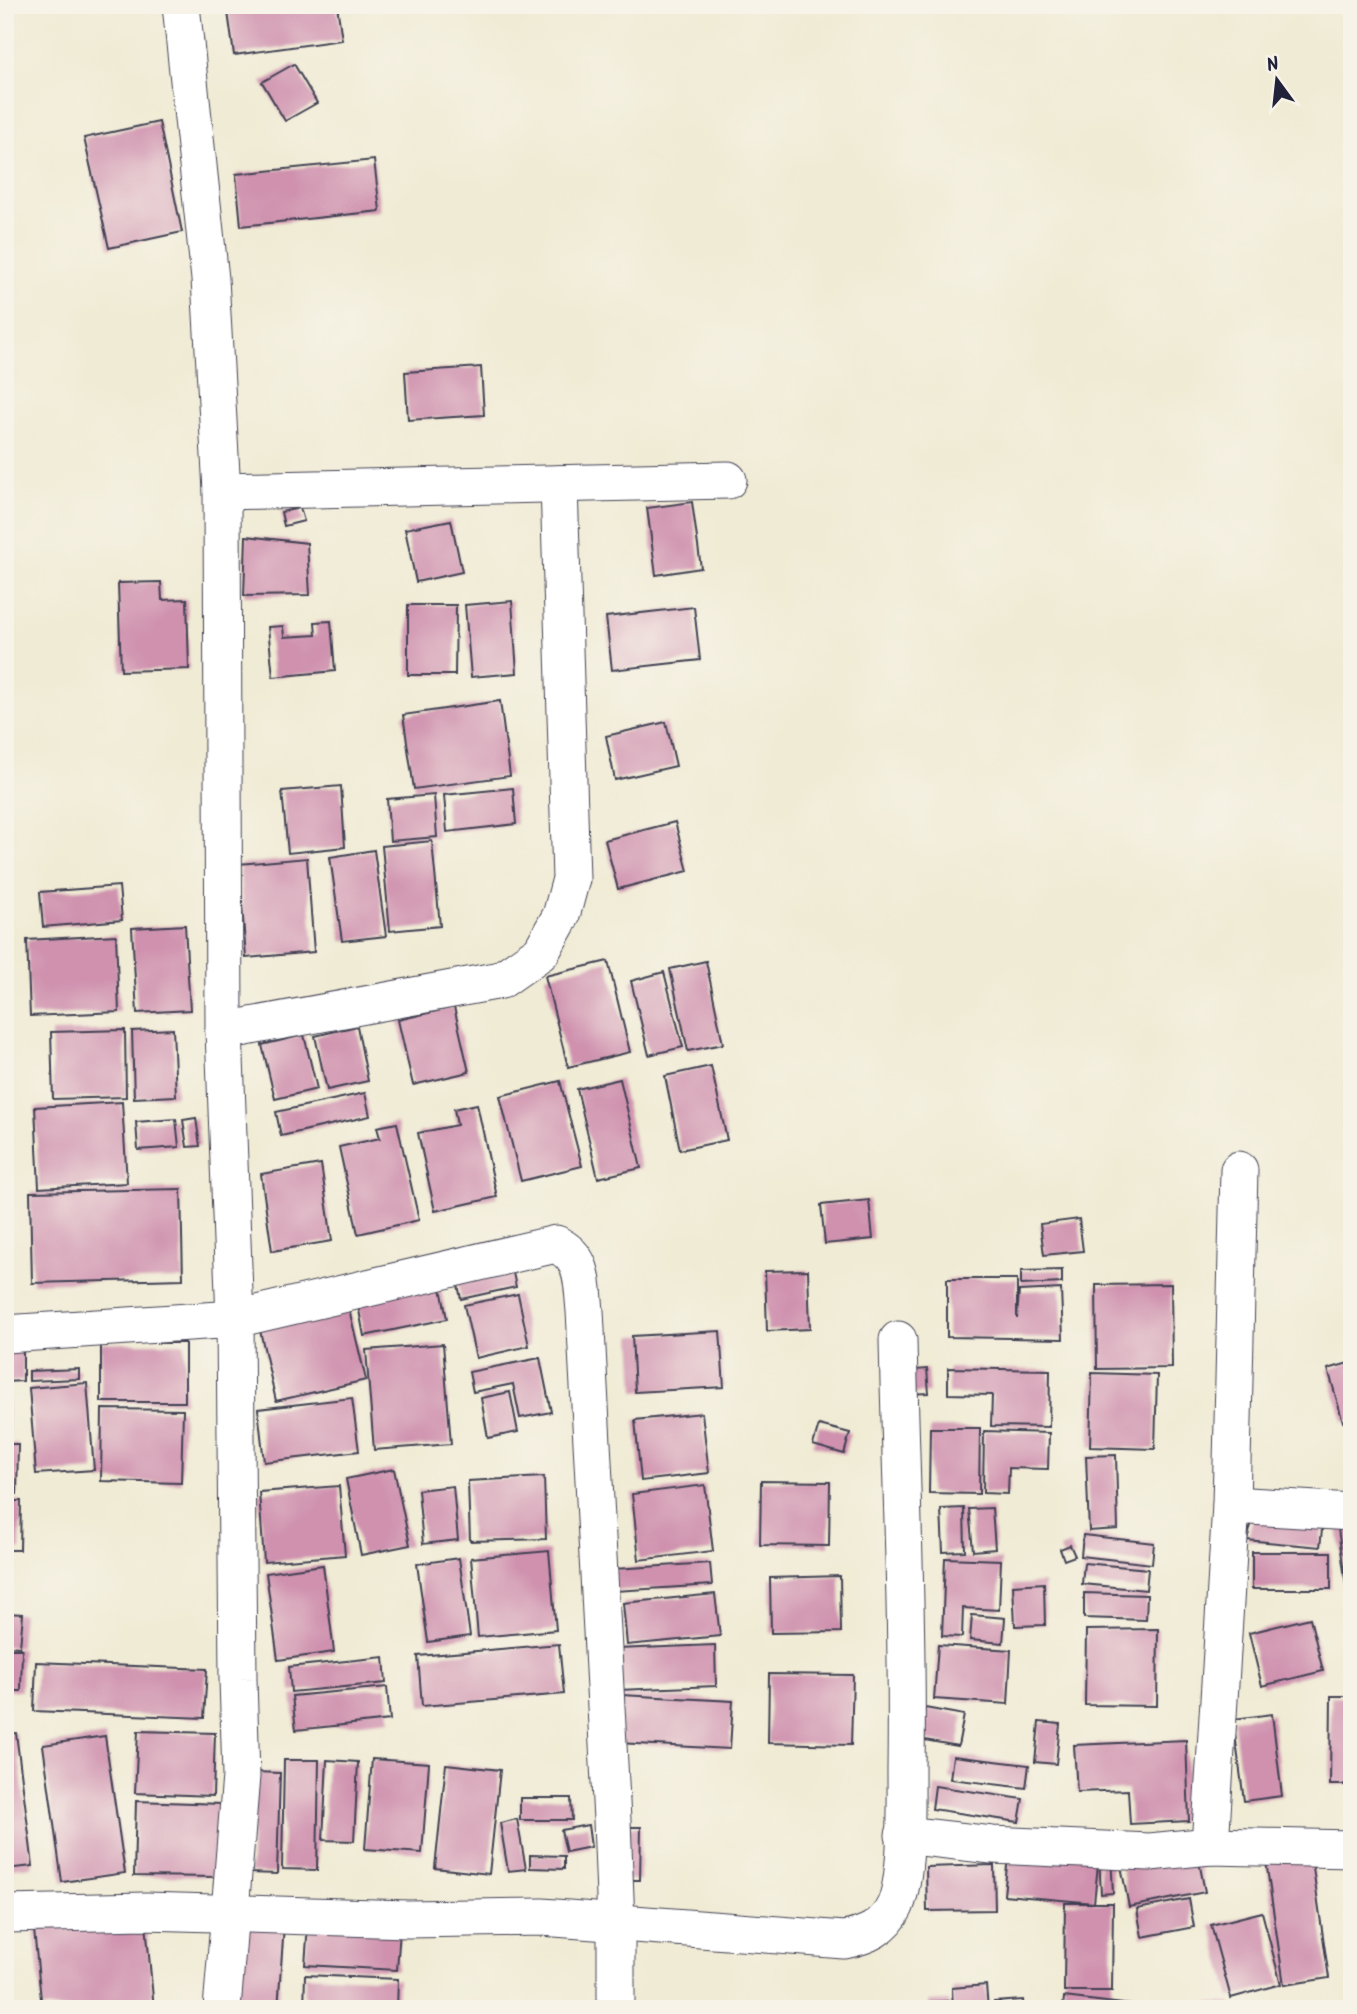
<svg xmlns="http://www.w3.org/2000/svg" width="1357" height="2014" font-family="Kalam,sans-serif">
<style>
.building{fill:#cf91ae}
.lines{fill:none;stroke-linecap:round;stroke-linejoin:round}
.minor-casing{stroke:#414052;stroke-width:39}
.minor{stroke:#fff;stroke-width:37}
</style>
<rect width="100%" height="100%" fill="#f7f3e8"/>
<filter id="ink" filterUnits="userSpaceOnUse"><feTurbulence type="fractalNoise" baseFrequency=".0143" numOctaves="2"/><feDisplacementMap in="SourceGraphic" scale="14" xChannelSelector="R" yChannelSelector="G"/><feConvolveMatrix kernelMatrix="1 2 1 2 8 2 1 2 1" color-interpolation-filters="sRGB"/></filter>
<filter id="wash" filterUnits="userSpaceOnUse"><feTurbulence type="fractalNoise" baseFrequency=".00686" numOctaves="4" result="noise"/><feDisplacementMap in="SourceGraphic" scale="28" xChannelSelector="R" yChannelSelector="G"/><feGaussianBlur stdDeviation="1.57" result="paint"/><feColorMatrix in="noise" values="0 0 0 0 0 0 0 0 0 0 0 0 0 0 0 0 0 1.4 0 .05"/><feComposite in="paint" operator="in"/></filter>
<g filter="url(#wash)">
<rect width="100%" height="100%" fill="#f0ebd4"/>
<g id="blocks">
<g class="building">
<path d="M227 5H337L342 40 234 55Z"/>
<path d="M294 64 317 103 285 121 262 82Z"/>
<path d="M159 122 182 232 109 248 84 138Z"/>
<path d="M374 160 380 211 241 226 236 174Z"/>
<path d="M5 168H7L12 217 5 218Z"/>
<path d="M481 367 484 415 408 420 405 372Z"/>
<path d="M692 502 701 568 656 575 647 508Z"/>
<path d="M300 508 304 521 284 526 281 512Z"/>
<path d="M451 520 462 572 416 582 405 529Z"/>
<path d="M246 536 307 543 310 595 244 596Z"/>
<rect x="5" y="579" width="5" height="57"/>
<path d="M161 582 162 600 187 599 189 669 121 671 118 583Z"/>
<path d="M512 601 517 673 471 677 465 605Z"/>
<path d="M408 605H456L455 675H408Z"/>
<path d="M694 607 700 660 612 670 606 617Z"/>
<path d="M331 621 335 671 273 677 268 627 283 626 284 637 316 635 315 622Z"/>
<path d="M500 701 510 776 414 789 403 715Z"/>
<path d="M666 722 676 766 615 780 606 736Z"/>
<path d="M341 786 345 847 288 853 282 791Z"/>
<path d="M513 788 516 824 447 832 444 795Z"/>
<path d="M434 795 437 837 390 841 387 799Z"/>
<path d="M675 822 688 871 618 889 605 840Z"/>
<path d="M432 841 440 926 390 931 382 846Z"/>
<path d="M374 850 386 936 342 941 330 857Z"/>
<path d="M307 858 314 952 246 958 239 864Z"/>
<path d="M119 886 122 920 43 927 40 892Z"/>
<path d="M185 925 190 1010 137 1013 132 928Z"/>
<path d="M116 935 119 1012 30 1016 27 940Z"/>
<path d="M608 961 630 1052 568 1067 545 976Z"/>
<path d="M706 961 723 1044 688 1051 670 969Z"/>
<path d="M664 972 683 1047 649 1055 631 981Z"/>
<path d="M454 1007 469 1072 413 1085 398 1020Z"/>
<path d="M357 1026 368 1081 327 1090 315 1036Z"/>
<path d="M173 1029 176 1096 134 1098 132 1031Z"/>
<path d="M125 1030 126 1097 53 1099 51 1032Z"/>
<path d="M304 1035 317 1089 275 1099 262 1045Z"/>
<path d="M711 1066 727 1140 680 1150 665 1076Z"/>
<path d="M620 1079 641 1168 598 1178 577 1089Z"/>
<path d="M560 1081 582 1166 521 1181 500 1096Z"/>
<path d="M365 1093 370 1116 281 1136 276 1112Z"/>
<path d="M122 1102 127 1183 39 1188 35 1107Z"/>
<path d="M477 1104 497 1197 435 1211 418 1133 457 1125 454 1109Z"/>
<path d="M5 1110H9L10 1155H5Z"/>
<path d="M196 1118 200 1146 187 1147 183 1120Z"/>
<path d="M176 1119 179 1147 138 1150 136 1122Z"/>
<path d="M397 1123 419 1220 358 1234 339 1147 380 1138 377 1127Z"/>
<path d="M321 1164 332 1241 272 1251 261 1174Z"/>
<path d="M181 1189 183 1279 32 1283 30 1192Z"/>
<path d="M869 1200 873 1239 825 1244 821 1205Z"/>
<path d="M1079 1219 1083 1251 1044 1255 1040 1224Z"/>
<path d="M512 1268 516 1287 461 1299 457 1280Z"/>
<path d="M808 1270 810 1329 767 1331 765 1271Z"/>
<path d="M1062 1270V1283L1021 1285V1271Z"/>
<path d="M947 1279H1017V1319L1019 1291 1061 1289 1063 1339 947 1337Z"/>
<path d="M440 1283 447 1319 364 1336 357 1300Z"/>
<path d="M1171 1284 1172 1368 1097 1369 1096 1285Z"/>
<path d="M518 1294 529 1346 476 1358 464 1305Z"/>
<path d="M348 1305 366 1380 276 1401 259 1326Z"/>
<path d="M720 1331 724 1387 635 1392 632 1336Z"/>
<rect x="101" y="1343" width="84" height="59"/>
<path d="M5 1344H23V1381L5 1382Z"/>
<path d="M443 1344 451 1444 374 1450 366 1350Z"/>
<path d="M540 1358 551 1412 520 1418 513 1384 473 1392 469 1372Z"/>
<path d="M1352 1362V1419L1343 1422 1328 1369Z"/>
<path d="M948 1368 1050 1370 1049 1427 991 1426 992 1395 948 1394Z"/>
<path d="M79 1369V1379L29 1381V1371Z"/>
<path d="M927 1369 929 1393 906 1394 904 1371Z"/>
<path d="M1092 1373 1157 1375 1155 1449 1090 1447Z"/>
<path d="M87 1383 94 1470 36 1474 29 1388Z"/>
<path d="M510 1392 518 1432 488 1438 481 1398Z"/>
<path d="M5 1394H8L9 1435H5Z"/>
<path d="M352 1398 359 1451 264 1462 258 1409Z"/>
<path d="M102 1409 183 1410 181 1483 101 1481Z"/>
<path d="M702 1413 709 1473 641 1481 635 1420Z"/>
<path d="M819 1425 850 1433 844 1454 813 1445Z"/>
<path d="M930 1428H980L979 1494 929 1493Z"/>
<path d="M984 1431 1049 1433 1048 1469 1009 1468 1008 1494 983 1493Z"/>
<path d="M5 1444H18L17 1494H5Z"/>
<path d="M1116 1455 1118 1529 1089 1531 1086 1456Z"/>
<path d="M394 1469 410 1545 361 1555 346 1479Z"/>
<path d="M544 1477 546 1539 470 1541 468 1481Z"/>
<path d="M761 1481 830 1482 829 1546 760 1545Z"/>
<path d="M705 1485 713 1551 639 1560 632 1494Z"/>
<path d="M339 1486 345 1555 264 1562 259 1492Z"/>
<path d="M453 1486 458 1540 423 1544 418 1490Z"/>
<path d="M5 1501H21L20 1550H5Z"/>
<path d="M964 1508 965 1551 943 1552 941 1509Z"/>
<path d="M992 1508 995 1549 973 1551 969 1509Z"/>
<path d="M1253 1518 1323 1521 1320 1547 1247 1540Z"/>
<path d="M1352 1527V1606L1349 1607 1338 1529Z"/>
<path d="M1083 1535 1154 1543 1152 1564 1081 1556Z"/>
<path d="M1070 1545 1075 1556 1064 1560 1060 1549Z"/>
<path d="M549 1551 556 1630 478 1637 471 1558Z"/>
<rect x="1252" y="1552" width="79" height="37"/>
<path d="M459 1558 470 1636 428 1642 417 1564Z"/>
<path d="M945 1558 1001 1560 999 1610 963 1608 962 1637 942 1636Z"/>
<path d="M710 1563 712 1585 615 1591 614 1569Z"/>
<path d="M1084 1563 1148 1569 1146 1590 1082 1584Z"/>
<path d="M323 1565 334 1652 278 1660 266 1573Z"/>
<path d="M840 1576 841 1632 771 1633 770 1578Z"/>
<path d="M1044 1583 1045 1625 1015 1626 1013 1585Z"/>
<path d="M1084 1593 1147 1595 1146 1620 1084 1618Z"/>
<path d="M715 1594 720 1636 627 1645 623 1603Z"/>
<path d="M5 1613 23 1614 20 1647 5 1646Z"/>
<path d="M972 1615 1005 1618 1003 1643 970 1640Z"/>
<path d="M1310 1618 1323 1671 1262 1686 1249 1633Z"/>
<path d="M1158 1629 1157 1706 1085 1705 1086 1630Z"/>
<path d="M559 1644 564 1694 422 1706 418 1656Z"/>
<path d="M715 1645 716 1686 618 1690 617 1649Z"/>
<path d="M938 1645 1011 1650 1008 1704 934 1699Z"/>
<path d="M5 1649H22L21 1691H5Z"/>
<path d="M384 1657 386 1683 291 1692 289 1667Z"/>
<path d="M36 1662 207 1669 204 1718 34 1711Z"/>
<path d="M769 1674 853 1675 851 1745 768 1743Z"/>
<path d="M387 1687 390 1720 296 1730 292 1696Z"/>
<path d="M621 1695 733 1701 730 1749 618 1743Z"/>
<path d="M1331 1696H1352V1785H1330Z"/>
<path d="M925 1708 964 1715 958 1746 919 1739Z"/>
<path d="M1272 1714 1282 1796 1244 1801 1233 1719Z"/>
<path d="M1039 1722 1060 1724 1056 1764 1035 1762Z"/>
<path d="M138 1731 215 1733 213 1796 135 1793Z"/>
<path d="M16 1733 33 1866 5 1869V1734Z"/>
<path d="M105 1736 125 1873 62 1882 43 1745Z"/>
<path d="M1186 1740 1189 1821 1130 1824 1128 1790 1077 1792 1074 1745Z"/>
<path d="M953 1756 1029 1765 1026 1788 950 1779Z"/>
<path d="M372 1759 429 1763 422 1853 365 1849Z"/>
<path d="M284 1760H319L317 1870 282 1869Z"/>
<path d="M327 1760 358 1762 354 1841 323 1840Z"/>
<path d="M446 1764 500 1770 489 1874 435 1868Z"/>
<path d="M254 1772 280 1773 277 1874 250 1873Z"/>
<path d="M935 1786 1023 1799 1019 1822 932 1809Z"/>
<path d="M520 1798H571L572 1820H520Z"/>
<path d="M136 1801 221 1804 219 1877 134 1876Z"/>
<path d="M517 1819 526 1869 508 1871 500 1823Z"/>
<path d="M588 1825 591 1847 566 1852 561 1830Z"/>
<path d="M620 1827H641L640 1880H620Z"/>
<path d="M1009 1847 1099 1855 1094 1903 1004 1895Z"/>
<path d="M1197 1851 1205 1892 1129 1907 1121 1866Z"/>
<path d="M1311 1854 1329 1978 1284 1985 1266 1861Z"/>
<path d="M530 1855 564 1856V1869L530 1868Z"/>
<path d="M1111 1855 1113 1893 1101 1894 1099 1856Z"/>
<path d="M994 1865 995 1910 927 1911 926 1867Z"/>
<path d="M1189 1899 1194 1927 1142 1937 1137 1909Z"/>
<path d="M1065 1903H1113L1112 1991H1064Z"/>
<path d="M1262 1912 1281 1984 1231 1998 1211 1925Z"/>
<path d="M33 1920 146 1924 154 2009H42Z"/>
<path d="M239 1922 284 1925 278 2009H233Z"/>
<path d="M308 1924 400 1930 397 1970 305 1965Z"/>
<path d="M305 1975 398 1979 397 2009H304Z"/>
<path d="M986 1985 988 2009H953L952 1988Z"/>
<path d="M1064 1997 1139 2006V2009H1063Z"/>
<path d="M1023 2000 1024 2009H994V2002Z"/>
<path d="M949 2001 950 2009H930L929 2002Z"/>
<rect x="1189" y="2003" width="43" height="6"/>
</g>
</g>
</g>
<g filter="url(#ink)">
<use href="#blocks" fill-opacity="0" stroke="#414052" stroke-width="2"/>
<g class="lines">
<defs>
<g id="minor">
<path d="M181 5 210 279 222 491 224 1031 235 1319 238 1679 241 1776 222 2009"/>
<path d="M222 491 728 480"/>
<path d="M224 1031 501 980 541 952 561 916 571 879 559 484"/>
<path d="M5 1334 235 1319 556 1244C585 1258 582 1283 585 1311L612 1820 616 1923V2009"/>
<path d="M1231 1505 1352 1512"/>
<path d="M904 1835 992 1845 1150 1852 1210 1846 1352 1849"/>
<path d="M1210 1846 1231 1505 1239 1170"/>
<path d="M5 1914 146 1911 408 1919 542 1917 844 1940C866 1936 885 1928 895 1906 908 1876 906 1805 906 1770 908 1626 901 1483 898 1340"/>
</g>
</defs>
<use href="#minor" class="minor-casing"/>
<use href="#minor" class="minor"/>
</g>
</g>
<rect width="1357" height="2014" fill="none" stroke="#f7f3e8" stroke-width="28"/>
<g transform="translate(1277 80) rotate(345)" stroke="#f7f3e8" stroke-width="5" paint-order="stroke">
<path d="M0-5L12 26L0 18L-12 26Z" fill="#22223b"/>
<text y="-10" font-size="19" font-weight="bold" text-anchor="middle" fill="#22223b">N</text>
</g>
</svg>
